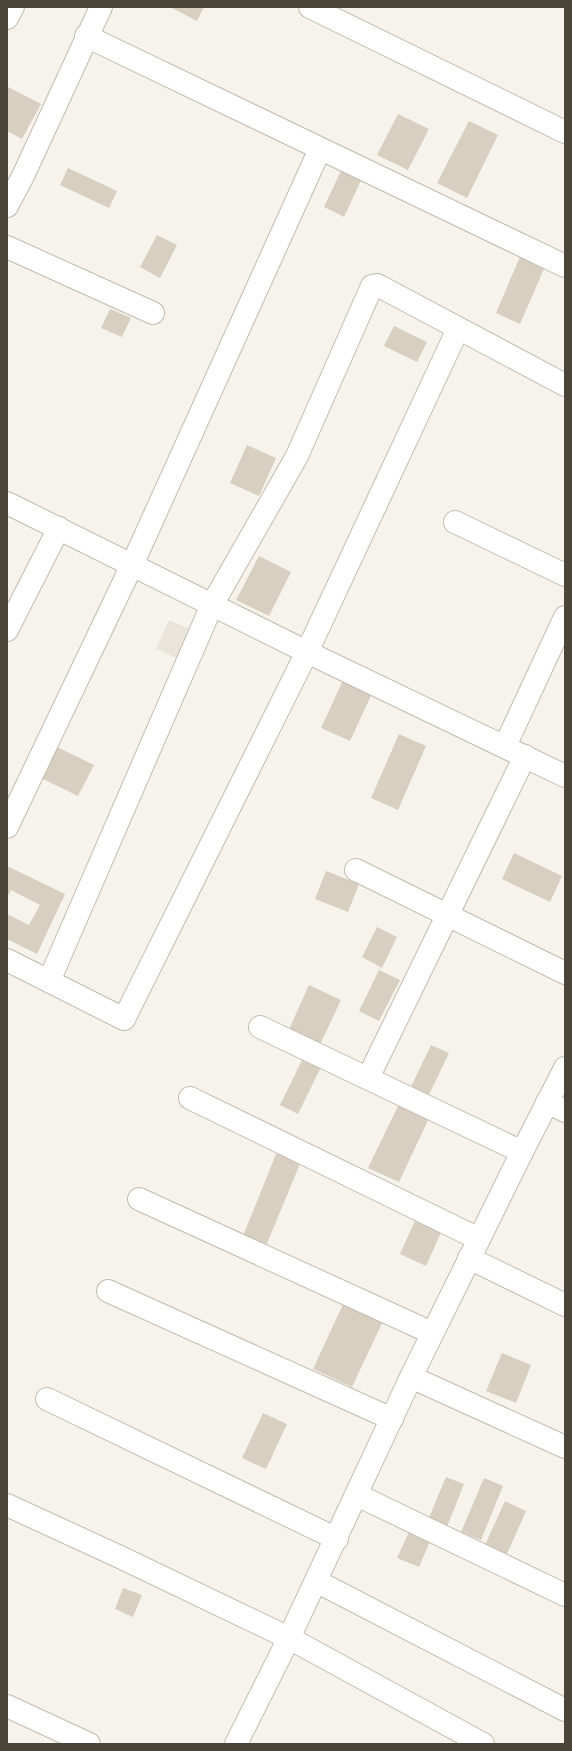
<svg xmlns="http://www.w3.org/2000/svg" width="572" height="1751" font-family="'Nunito Sans',sans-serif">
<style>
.residential{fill:#eae5da}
.building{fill:#d8cfc1}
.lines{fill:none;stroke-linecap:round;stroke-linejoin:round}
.street-casing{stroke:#c2bbae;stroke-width:24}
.street{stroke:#fff;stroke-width:22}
</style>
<rect width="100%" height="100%" fill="#f6f3ec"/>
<path class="residential" d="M169 620 194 631 181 660 156 649Z"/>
<g class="building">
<path d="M170 7H204L197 21Z"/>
<path d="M8 87 41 104 22 139 7 131Z"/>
<path d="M398 114 429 129 408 170 377 155Z"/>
<path d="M469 121 498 135 467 198 437 183Z"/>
<path d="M345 162 365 172 344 217 324 207Z"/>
<path d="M68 168 117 191 109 208 60 185Z"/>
<path d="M157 235 177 245 160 278 140 267Z"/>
<path d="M522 252 547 262 520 324 496 313Z"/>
<path d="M110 309 131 318 122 337 101 328Z"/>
<path d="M394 326 427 342 417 362 384 346Z"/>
<path d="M247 445 276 458 259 496 230 483Z"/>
<path d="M259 556 291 572 269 616 236 600Z"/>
<path d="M345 676 374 689 350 741 321 728Z"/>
<path d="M399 734 426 746 398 810 371 798Z"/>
<path d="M57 747 94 765 78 796 41 778Z"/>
<path d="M514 853 562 876 550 902 502 879Z"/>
<path d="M7 866 65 894 37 954 7 939V914L29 925 40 905 11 890 7 898Z"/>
<path d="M326 871 359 884 348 912 315 899Z"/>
<path d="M377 927 397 937 382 968 362 957Z"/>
<path d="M379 970 400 980 379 1021 359 1011Z"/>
<path d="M309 985 341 1000 317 1051 286 1036Z"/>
<path d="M431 1045 449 1053 425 1103 407 1095Z"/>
<path d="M304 1056 322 1065 298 1114 280 1105Z"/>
<path d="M400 1102 430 1116 399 1182 368 1168Z"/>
<path d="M278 1149 302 1159 266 1246 243 1236Z"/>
<path d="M417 1216 443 1228 426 1266 400 1254Z"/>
<path d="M345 1300 384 1319 352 1387 313 1369Z"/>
<path d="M502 1353 531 1365 516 1403 486 1391Z"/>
<path d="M263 1413 287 1424 266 1469 242 1458Z"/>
<path d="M446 1477 464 1484 447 1527 428 1520Z"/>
<path d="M484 1478 503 1486 481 1540 461 1532Z"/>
<path d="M505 1501 526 1511 507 1554 485 1545Z"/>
<path d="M410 1530 431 1539 419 1567 397 1558Z"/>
<path d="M123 1588 142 1595 133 1617 115 1609Z"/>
</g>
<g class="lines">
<defs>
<g id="street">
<path d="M310 7 565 132"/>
<path d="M7 18 13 7"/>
<path d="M86 36 565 266"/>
<path d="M7 206 23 176 101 7"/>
<path d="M7 247 153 313"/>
<path d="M7 503 307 652 565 776"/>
<path d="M455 522 565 575"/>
<path d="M7 630 59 528"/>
<path d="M505 746 565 617"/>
<path d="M7 827 132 565 320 149"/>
<path d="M356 870 565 973"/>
<path d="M7 960 124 1019 307 652 458 329"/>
<path d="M49 981 212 605 297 456 372 286 377 285 381 287 565 385"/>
<path d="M260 1027 522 1152"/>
<path d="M368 1078 525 756"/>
<path d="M190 1098 479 1239"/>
<path d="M547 1102 565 1111"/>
<path d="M139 1199 432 1333"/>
<path d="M469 1258 565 1305"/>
<path d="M108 1291 392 1419"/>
<path d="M411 1377 565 1447"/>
<path d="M47 1399 337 1539"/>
<path d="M357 1495 565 1595"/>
<path d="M7 1505 120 1557 289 1638 236 1744"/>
<path d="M316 1581 565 1710"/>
<path d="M7 1706 89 1744"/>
<path d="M483 1744 289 1638 411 1377 522 1152 565 1068"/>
</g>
</defs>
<use href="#street" class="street-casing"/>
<use href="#street" class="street"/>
</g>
<rect width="572" height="1751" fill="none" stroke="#4b4439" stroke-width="16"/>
</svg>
